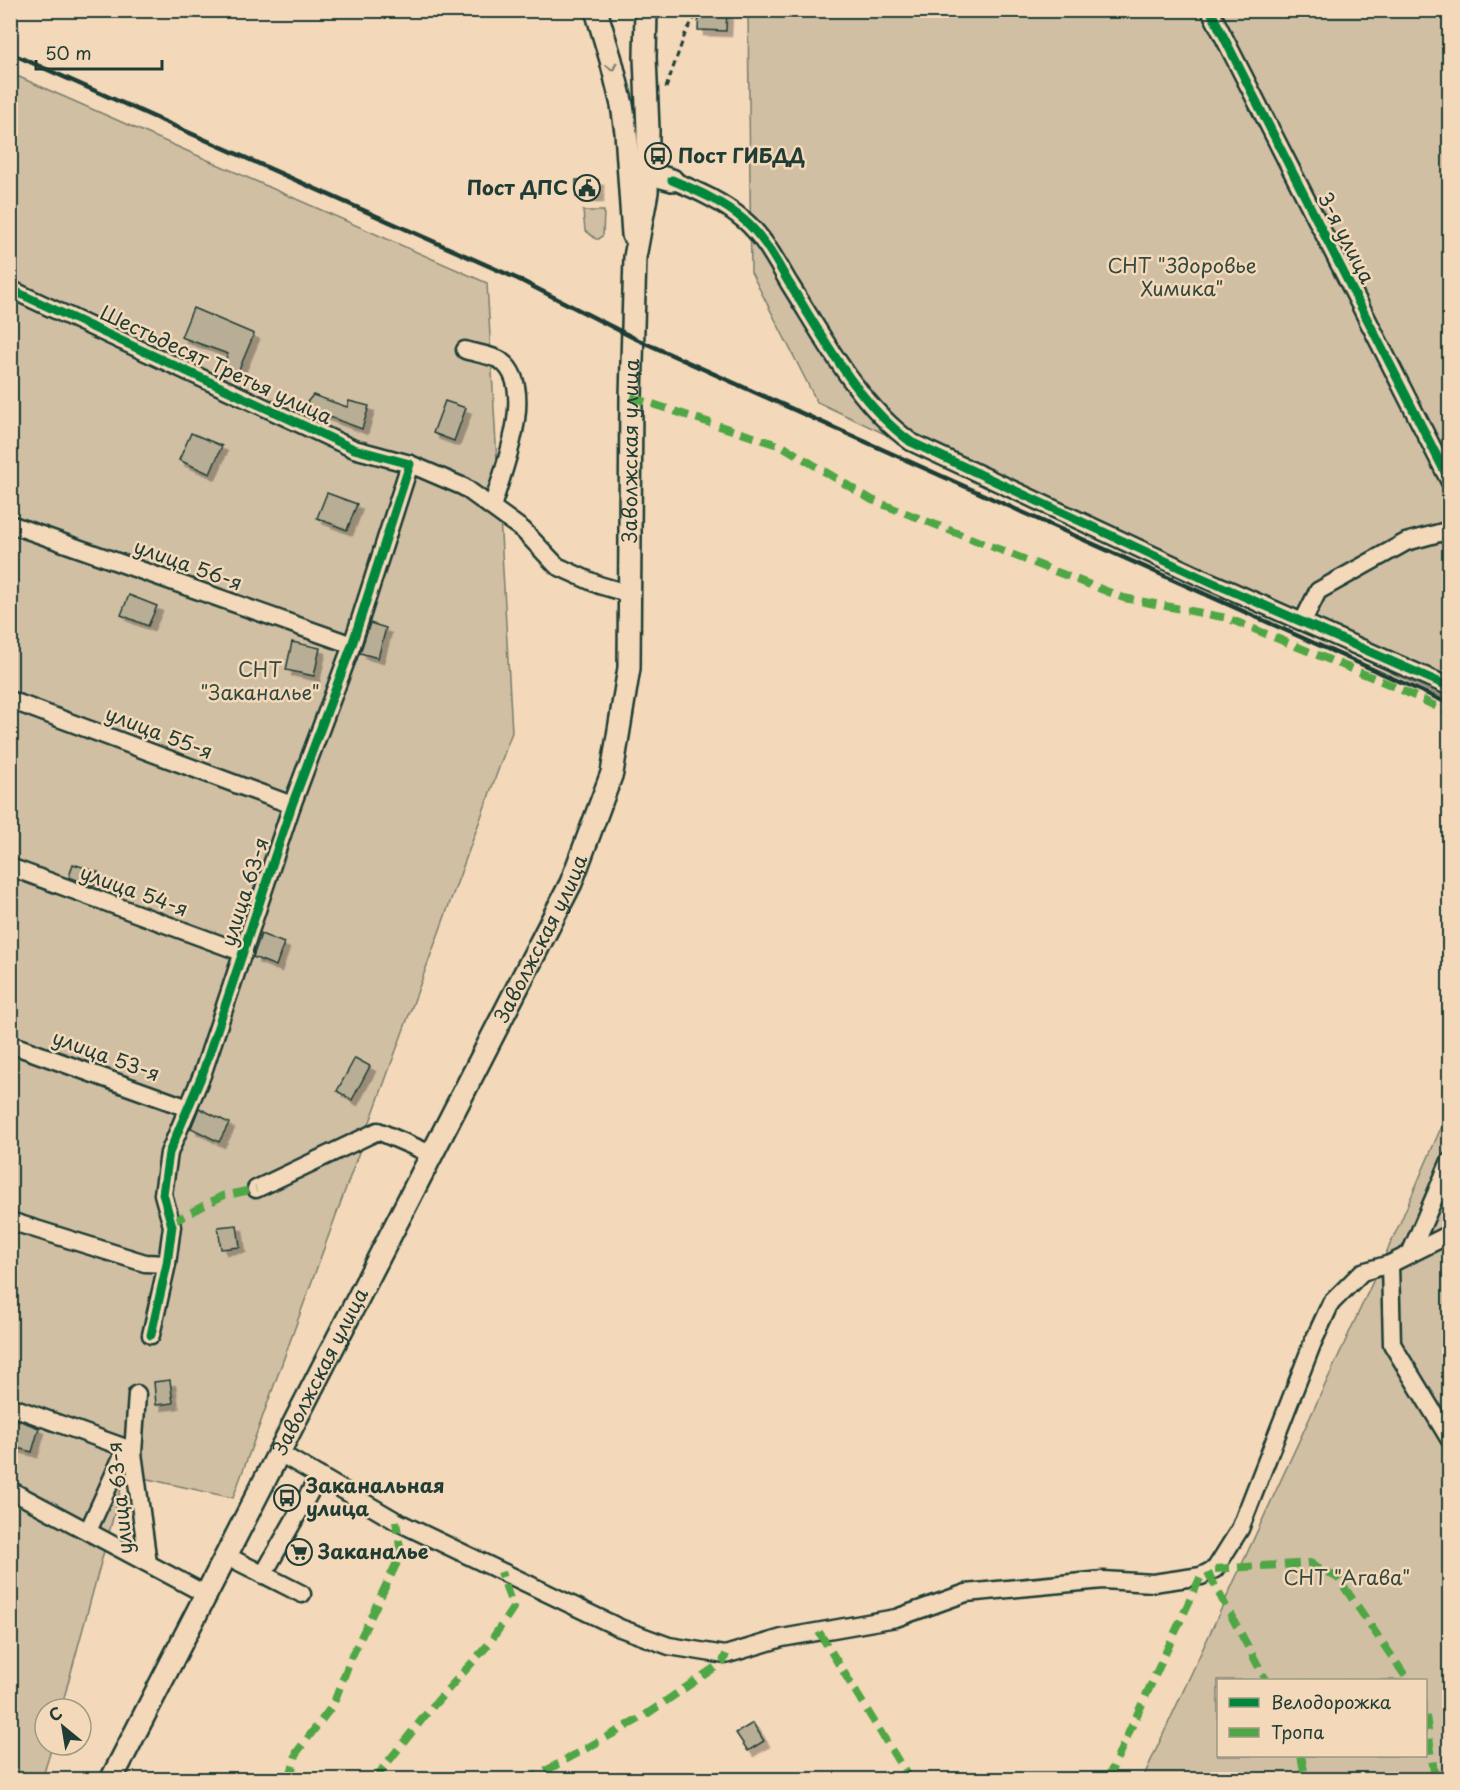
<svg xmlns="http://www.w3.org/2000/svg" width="1460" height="1790" font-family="'Playpen Sans',sans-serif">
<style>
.green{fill:#d1bfa4;stroke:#787e6c;stroke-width:1.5;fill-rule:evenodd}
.building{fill:#b8ad95;stroke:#1f3d34;stroke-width:1.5;filter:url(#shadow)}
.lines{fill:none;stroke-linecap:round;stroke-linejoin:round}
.minor-casing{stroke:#1f3d34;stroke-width:21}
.major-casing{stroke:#1f3d34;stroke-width:26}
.path{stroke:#1f3d34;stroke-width:3;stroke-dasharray:6 4.5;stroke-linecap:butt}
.minor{stroke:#f3d8ba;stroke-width:16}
.major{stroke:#f3d8ba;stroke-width:21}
.rail{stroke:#1f3d34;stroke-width:4.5}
.quiet{stroke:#4fa644;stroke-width:8;stroke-dasharray:15 8;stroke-linecap:butt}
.cycleway-casing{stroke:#f3d8ba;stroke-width:13}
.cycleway{stroke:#00873e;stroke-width:9}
.oneway{stroke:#7e8370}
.labels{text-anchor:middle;stroke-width:5;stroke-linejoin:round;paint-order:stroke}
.poi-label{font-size:20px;font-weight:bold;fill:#1f3d34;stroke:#f3d8ba;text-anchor:start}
.street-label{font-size:20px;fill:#1f3d34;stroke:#f3d8ba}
.park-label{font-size:20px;fill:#314a3f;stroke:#f3d8ba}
</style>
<defs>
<filter id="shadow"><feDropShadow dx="5.5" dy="5.5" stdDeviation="0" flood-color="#0004"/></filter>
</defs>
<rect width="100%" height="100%" fill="#f3d8ba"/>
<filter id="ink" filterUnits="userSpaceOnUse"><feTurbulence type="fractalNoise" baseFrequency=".0167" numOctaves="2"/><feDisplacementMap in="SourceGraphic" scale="12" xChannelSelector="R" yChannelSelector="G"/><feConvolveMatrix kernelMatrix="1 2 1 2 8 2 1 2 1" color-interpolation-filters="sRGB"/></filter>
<g filter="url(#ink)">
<g class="green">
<path d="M748 11H1449V700L817 402 751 272Z"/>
<path d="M10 73 487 283 512 732 233 1498 125 1474 61 1709H45V1745H52L42 1780 10 1779Z"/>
<path d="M583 211H604L603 235 599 239H596L585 230Z"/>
<path d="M1449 1109V1779L1142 1780 1400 1223ZM1218 1680H1426V1756H1218Z"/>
</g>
<g class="building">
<path d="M699 10H727L726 31 698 30Z"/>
<rect x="576" y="180" width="22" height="17"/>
<path d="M193 308 254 334 238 372 223 366 228 354 181 337Z"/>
<path d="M313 395 347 407 349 401 369 406 362 429 303 407Z"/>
<path d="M445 401 466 408 454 441 433 433Z"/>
<path d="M191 433 222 446 210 474 179 460Z"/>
<path d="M327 493 357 504 347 530 317 518Z"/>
<path d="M129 595 157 606 148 626 121 615Z"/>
<path d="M370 623 386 628 378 658 360 653Z"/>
<path d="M292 642 320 648 314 676 286 670Z"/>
<path d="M73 864 98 872 93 886 69 877Z"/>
<path d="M261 934 284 943 276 966 253 957Z"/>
<path d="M355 1058 370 1066 352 1100 337 1091Z"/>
<path d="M199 1108 229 1123 219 1142 191 1128Z"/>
<path d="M237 1225 240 1247 221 1249 218 1227Z"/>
<path d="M170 1380 173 1403 156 1405 154 1382Z"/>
<path d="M10 1417 39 1428 32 1452 10 1446Z"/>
<path d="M753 1723 764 1741 748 1751 736 1733Z"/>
</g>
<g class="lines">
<defs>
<g id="minor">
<path d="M1210 10 1450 482"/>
<path d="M672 180C698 191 723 202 744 220 764 237 776 261 789 283 824 338 857 403 911 442L1200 577 1450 687"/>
<path d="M10 289 354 449 410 464 464 487 523 530 557 566 599 585 630 594"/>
<path d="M465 350C474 353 495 356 501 361 538 387 502 473 492 507"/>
<path d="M10 524 352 645"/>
<path d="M1303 621 1318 591 1406 542 1450 530"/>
<path d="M10 700 292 805"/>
<path d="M10 867 244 953"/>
<path d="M10 1044 188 1108"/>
<path d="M256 1189 378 1131 431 1154"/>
<path d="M10 1221 145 1263 167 1264"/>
<path d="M1410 1254 1450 1161"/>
<path d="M1390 1264 1392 1344 1450 1440"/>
<path d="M151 1335 167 1264 172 1226 163 1194 169 1153 202 1075 292 805 352 645 410 464"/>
<path d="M137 1394 133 1453 148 1563"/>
<path d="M10 1406 126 1448 133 1453"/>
<path d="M278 1452 396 1521 620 1628 669 1646 725 1655 782 1638 896 1618 966 1593 1103 1580 1153 1583 1201 1576 1215 1569 1240 1529 1313 1342 1331 1303 1362 1272 1390 1264 1450 1234"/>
<path d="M10 1490 205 1594"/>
<path d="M88 1531 126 1448"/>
<path d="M225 1555 302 1594"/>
<path d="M263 1575 319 1476"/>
</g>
<g id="major">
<path d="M596 10 611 60 622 105 626 132 633 235"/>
<path d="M636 170 672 180"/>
<path id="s1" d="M111 1780 571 883 612 773 629 668 631 397 635 257 647 192 648 130 645 57 646 10"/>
</g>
</defs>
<use href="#minor" class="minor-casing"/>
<use href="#major" class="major-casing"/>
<path class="path" d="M666 88 685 34 696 15"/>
<use href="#minor" class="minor"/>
<use href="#major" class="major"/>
<path class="rail" d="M10 53 518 279 634 338 1450 704"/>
<g class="quiet">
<path d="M631 397 784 447 872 500 1124 598 1227 618 1391 685 1450 713"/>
<path d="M171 1223 222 1196 256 1189"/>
<path d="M1215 1569 1310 1563 1338 1578 1408 1680"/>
<path d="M1208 1573 1266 1680"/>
<path d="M819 1632 910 1780"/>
<path d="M1426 1716 1434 1772 1441 1780"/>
<path d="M1301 1756 1306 1780"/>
<path d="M289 1780 297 1752 333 1705 351 1658 401 1554 396 1521"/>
<path d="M376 1780 383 1768 432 1707 488 1645 513 1608 501 1572"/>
<path d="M524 1780 540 1774 641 1718 723 1662 726 1654"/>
<path d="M1107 1780 1201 1576"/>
</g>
<defs>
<g id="cycleway">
<path d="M1210 10 1450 482"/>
<path d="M672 180C698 191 723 202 744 220 764 237 776 261 789 283 824 338 857 403 911 442L1200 577 1450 687"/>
<path d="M10 289 354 449 410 464 352 645 292 805 202 1075 169 1153 163 1194 172 1226 167 1264 151 1335"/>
</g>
</defs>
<use href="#cycleway" class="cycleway-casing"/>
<use href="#cycleway" class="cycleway"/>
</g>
<defs><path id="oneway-chevron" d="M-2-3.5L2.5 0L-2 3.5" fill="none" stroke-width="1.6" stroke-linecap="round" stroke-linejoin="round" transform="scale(1.5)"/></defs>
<use class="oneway" href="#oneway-chevron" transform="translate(612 67) rotate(76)"/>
</g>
<defs>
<symbol id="bus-ring" viewBox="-11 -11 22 22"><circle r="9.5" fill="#f3d8ba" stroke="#1f3d34" stroke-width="1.5"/><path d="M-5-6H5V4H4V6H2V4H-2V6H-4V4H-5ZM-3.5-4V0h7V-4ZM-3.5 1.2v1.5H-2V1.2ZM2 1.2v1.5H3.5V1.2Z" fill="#1f3d34"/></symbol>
<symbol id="civic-ring" viewBox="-11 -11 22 22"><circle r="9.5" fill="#f3d8ba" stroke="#1f3d34" stroke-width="1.5"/><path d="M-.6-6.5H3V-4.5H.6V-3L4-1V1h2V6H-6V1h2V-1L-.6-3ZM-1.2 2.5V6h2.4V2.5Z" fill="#1f3d34"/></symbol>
<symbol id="supermarket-ring" viewBox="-11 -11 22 22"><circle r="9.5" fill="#f3d8ba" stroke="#1f3d34" stroke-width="1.5"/><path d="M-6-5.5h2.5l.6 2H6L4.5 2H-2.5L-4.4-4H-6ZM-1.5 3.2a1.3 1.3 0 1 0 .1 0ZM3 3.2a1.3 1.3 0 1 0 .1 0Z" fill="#1f3d34"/></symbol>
</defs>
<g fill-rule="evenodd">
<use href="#bus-ring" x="643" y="141" width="30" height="30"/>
<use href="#civic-ring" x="572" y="173" width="30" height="30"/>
<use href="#bus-ring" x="272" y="1483" width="30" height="30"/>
<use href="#supermarket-ring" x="284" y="1537" width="30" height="30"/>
</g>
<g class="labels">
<g class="poi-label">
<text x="678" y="163">Пост ГИБДД</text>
<text x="568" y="195" text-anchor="end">Пост ДПС</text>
<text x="306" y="1493">Заканальная<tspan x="306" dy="23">улица</tspan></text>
<text x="318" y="1559">Заканалье</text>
</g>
<g class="street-label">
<text transform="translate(1346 238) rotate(63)" y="7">3-я улица</text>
<text transform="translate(216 365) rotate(25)" y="7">Шестьдесят Третья улица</text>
<text dy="7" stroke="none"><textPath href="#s1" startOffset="1449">Заволжская улица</textPath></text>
<text transform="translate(188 565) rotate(20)" y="7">улица 56-я</text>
<text transform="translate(159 733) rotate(21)" y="7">улица 55-я</text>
<text transform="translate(134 891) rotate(20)" y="7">улица 54-я</text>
<text transform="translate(245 892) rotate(-72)" y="7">улица 63-я</text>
<text dy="7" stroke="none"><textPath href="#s1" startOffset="945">Заволжская улица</textPath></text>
<text transform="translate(106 1056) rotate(20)" y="7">улица 53-я</text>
<text dy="7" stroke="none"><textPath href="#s1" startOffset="459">Заволжская улица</textPath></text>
<text transform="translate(120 1498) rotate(-96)" y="7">улица 63-я</text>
</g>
<g class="park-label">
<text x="1182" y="273">СНТ "Здоровье<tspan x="1182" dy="23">Химика"</tspan></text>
<text x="260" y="677">СНТ<tspan x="260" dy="23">"Заканалье"</tspan></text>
<text x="1347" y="1585">СНТ "Агава"</text>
</g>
</g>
<rect width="1460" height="1790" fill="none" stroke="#f3d8ba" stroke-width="36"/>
<rect x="18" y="18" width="1424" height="1754" fill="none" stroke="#1f3d34" stroke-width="2" filter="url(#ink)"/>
<rect x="1217" y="1679" width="210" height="78" fill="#f3d8ba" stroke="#9e9a84" stroke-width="1.5"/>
<rect x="1229" y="1698" width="30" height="9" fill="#00873e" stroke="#9e9a84" stroke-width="1.5"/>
<text x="1271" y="1709" font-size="18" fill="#1f3d34">Велодорожка</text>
<rect x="1229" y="1728" width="30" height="9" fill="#4fa644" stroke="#9e9a84" stroke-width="1.5"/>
<text x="1271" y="1739" font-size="18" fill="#1f3d34">Тропа</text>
<g transform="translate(63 1727) rotate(330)"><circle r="28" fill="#f3d8ba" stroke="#9e9a84" stroke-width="1.5"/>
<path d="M0-4.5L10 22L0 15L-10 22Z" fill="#1f3d34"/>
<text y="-9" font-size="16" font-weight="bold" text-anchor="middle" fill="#1f3d34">С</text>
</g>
<path d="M36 60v9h126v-9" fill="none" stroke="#1f3d34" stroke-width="3"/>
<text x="45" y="60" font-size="18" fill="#1f3d34" stroke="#f3d8ba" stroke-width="4.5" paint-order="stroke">50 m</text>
</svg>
